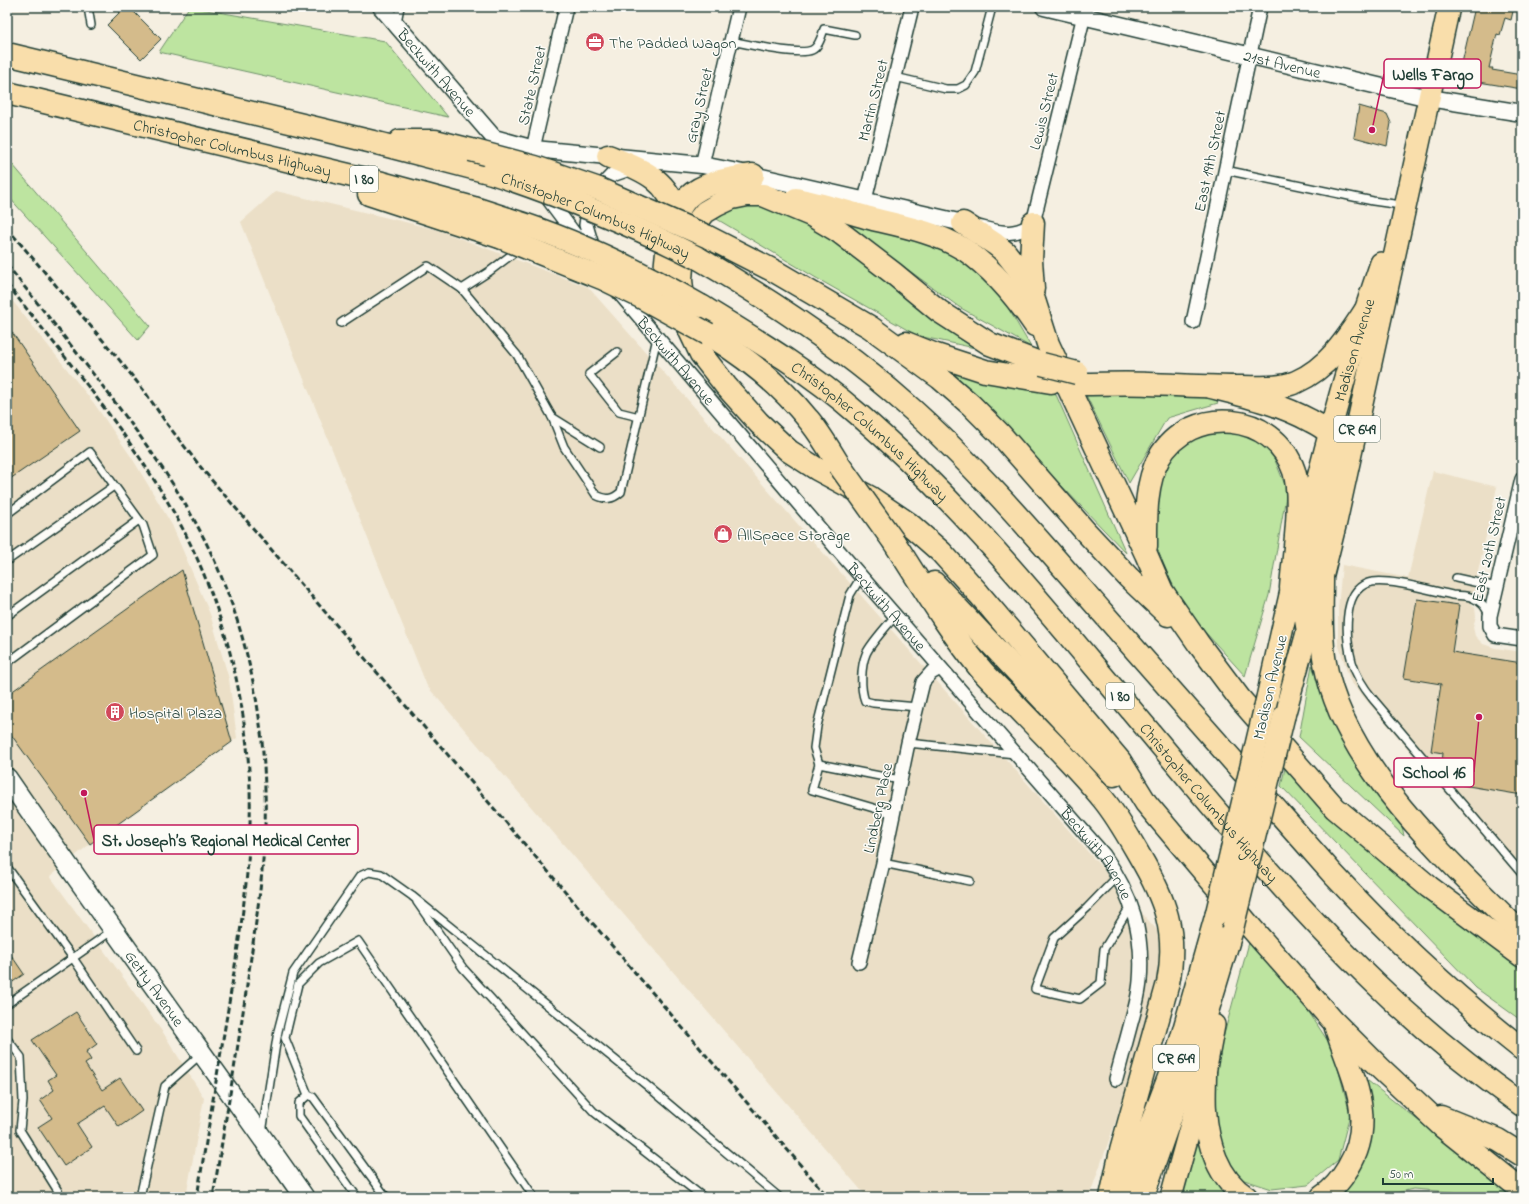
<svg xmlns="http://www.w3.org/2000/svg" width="1529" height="1204" font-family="'Indie Flower',sans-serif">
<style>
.built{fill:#ebdfc7}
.green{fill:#bde4a0;stroke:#6e906a}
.building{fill:#d4bb8b;stroke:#1f3d34}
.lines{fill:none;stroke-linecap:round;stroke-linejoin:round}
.service-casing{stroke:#1f3d34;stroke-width:10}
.minor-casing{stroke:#1f3d34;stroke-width:16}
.tertiary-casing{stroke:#1f3d34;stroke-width:19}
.secondary-casing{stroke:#1f3d34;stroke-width:22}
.primary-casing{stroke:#1f3d34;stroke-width:24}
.motorway-casing{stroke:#1f3d34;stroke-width:25}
.service{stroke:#fdfcf7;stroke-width:7}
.minor{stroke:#fdfcf7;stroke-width:13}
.tertiary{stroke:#fdfcf7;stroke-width:16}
.secondary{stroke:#fdfcf7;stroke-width:19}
.primary{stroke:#f9deab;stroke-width:21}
.motorway{stroke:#f9deab;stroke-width:22}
.rail{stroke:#1f3d34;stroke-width:3;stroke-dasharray:6 3;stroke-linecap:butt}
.primary-bridge-casing{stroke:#1f3d34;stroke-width:24;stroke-linecap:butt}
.motorway-bridge-casing{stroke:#1f3d34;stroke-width:25;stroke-linecap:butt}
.primary-bridge{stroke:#f9deab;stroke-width:21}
.motorway-bridge{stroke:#f9deab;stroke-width:22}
.labels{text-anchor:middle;stroke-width:3;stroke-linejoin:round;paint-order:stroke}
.shield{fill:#fdfcf7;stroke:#62766e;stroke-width:1}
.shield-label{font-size:15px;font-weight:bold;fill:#1f3d34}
.poi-label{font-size:16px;fill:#1f3d34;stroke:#fdfcf7;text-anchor:start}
.street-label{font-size:16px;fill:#1f3d34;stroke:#fdfcf7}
.leader{fill:none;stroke:#c2185b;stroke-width:1.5}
.callout-dot{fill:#c2185b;stroke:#fdfcf7;stroke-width:1.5}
.callout{fill:#fdfcf7;stroke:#c2185b;stroke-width:1.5}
.callout-label{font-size:17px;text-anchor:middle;font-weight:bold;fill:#1f3d34}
</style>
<rect width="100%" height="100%" fill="#f5efe1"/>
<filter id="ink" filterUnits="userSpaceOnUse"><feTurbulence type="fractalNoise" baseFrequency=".025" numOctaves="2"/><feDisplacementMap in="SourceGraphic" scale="8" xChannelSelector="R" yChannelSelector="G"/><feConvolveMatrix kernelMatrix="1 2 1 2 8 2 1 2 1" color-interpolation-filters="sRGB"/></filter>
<g filter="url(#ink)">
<g class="built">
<path d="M276 191 438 230 588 287 1172 947 1160 996 1089 1197H867L427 686 241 222Z"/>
<path d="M7 294 93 402 132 458 172 525 210 614 229 679 237 738 90 844 50 876 164 1034 204 1098 186 1197H7Z"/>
<path d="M1433 471 1497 487 1471 603 1475 608 1476 616 1473 627 1475 636 1483 644 1495 648 1522 652V882L1350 681 1338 643V608L1342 565 1408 578Z"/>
</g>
<g class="green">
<path d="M189 7 385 41 448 117 159 52Z"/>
<path d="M7 158 150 326 138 340 7 195Z"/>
<path d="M759 199 827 233 994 352 918 336 818 279 710 215Z"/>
<path d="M832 214 957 250 994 284 1031 347 959 307Z"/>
<path d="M946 365 1053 388 1126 553Z"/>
<path d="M1214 394 1218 403 1167 418 1129 483 1086 395Z"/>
<path d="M1220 426 1266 438 1287 490 1269 595 1245 676 1187 612 1155 550 1153 511 1171 449Z"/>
<path d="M1312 665 1331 719 1402 826 1404 836 1299 737Z"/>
<path d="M1286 764 1522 962V1021L1476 988 1281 786Z"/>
<path d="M1250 939 1286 977 1333 1049 1350 1114 1338 1160 1308 1185 1272 1189 1238 1178 1218 1148 1213 1075Z"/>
<path d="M1363 1077 1515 1197H1486L1476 1194 1413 1189 1379 1197H1333L1355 1173Z"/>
<path d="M1198 1131 1237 1197H1179Z"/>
</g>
<g class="building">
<path d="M125 7H129L161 39 141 59 107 25Z"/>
<path d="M1475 7H1514L1511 20 1505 18 1500 35 1497 34 1489 68H1493L1492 70 1522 75V89L1454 78 1457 62 1462 63Z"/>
<path d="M1359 106 1387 114 1391 123 1387 146 1354 137Z"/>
<path d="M7 325 80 431 7 481Z"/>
<path d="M182 570 232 742 90 844 7 729V695Z"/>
<path d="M1417 599 1459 605 1452 652 1522 663V795L1462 785 1464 779 1452 777 1454 765 1442 763 1443 753 1431 751 1441 684 1404 678Z"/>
<path d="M7 949 24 974 7 986Z"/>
<path d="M76 1012 97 1044 86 1052 91 1060 85 1064 102 1090 120 1078 142 1111 119 1127 105 1106 77 1124 92 1147 64 1166 38 1127 52 1118 40 1100 54 1090 48 1080 56 1075 32 1040Z"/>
</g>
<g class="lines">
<defs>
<g id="service">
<path d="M88 7 91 25"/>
<path d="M397 22 400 7"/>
<path d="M731 41C747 44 798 56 812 50 819 47 822 35 824 29L855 35"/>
<path d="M895 77 946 89H958L966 85 975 72 992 7"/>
<path d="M1225 170 1373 201 1401 205"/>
<path d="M519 249 490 271 462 289 517 355 552 417 564 447 596 495C606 500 612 500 621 492L657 338"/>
<path d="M341 323 428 266 462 289"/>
<path d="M617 352 589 374 619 412 639 417"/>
<path d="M552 417 600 447"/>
<path d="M7 514 90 452 143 525 153 555 7 663"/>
<path d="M7 561 114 486"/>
<path d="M1456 578 1497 587"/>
<path d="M1489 615C1485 606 1482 602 1473 598 1467 595 1459 596 1452 595 1433 591 1386 577 1368 583 1341 592 1346 640 1352 662 1356 676 1364 688 1373 699L1522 874"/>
<path d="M7 616 139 520"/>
<path d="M895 616C888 625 870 644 866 654 861 666 860 688 865 701L873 703 917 707"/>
<path d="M908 743 1015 754"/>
<path d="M819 764 814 748 817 726 850 595 861 577"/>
<path d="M894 814 812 790 819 764 900 780"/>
<path d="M883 863 970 881"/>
<path d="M7 867 73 958 136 1051"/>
<path d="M1118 876 1087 908 1054 938 1035 989 1080 999 1101 983 1104 949 1131 905"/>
<path d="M417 902 463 968 594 1112 703 1197"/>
<path d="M7 1004 113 930"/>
<path d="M7 1039 21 1057 23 1101 20 1130 58 1191"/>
<path d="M308 1095 285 1038 298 984 319 963 358 941 534 1197"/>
<path d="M262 1133 278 1031 293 973 360 876 369 872 381 874 412 896 645 1084 779 1197"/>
<path d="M140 1197 165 1086 201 1054"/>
<path d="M357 1197 299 1116V1103L308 1095 313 1097 386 1197"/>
</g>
<g id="minor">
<path d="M531 157 566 7"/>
<path d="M702 165 739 7"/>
<path d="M543 192 582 244"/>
<path d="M865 200 912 7"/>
<path d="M978 227C999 232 1015 238 1033 223L1086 7"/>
<path d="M595 255 586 225 590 198 612 175 635 167"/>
<path id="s1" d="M615 288 838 550 1104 855C1132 895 1144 933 1140 981 1139 995 1135 1009 1131 1023 1126 1041 1121 1060 1116 1079"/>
<path d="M1193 322 1260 7"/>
<path d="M1522 479 1490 616V626L1495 635 1522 639"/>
<path d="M859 962 883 863 908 743 923 682 931 673 940 668"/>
</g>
<g id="tertiary">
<path id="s2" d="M381 7 494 138 534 149 702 165 753 175 963 223"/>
<path id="s3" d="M1044 7 1429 98 1522 113"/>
</g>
<g id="secondary">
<path id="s4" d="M7 778C104 919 206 1057 304 1197"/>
</g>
<g id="primary">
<path id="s5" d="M1267 698C1299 552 1332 405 1381 263"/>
<path d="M1284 716 1322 578 1336 522 1449 7"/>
<path d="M1123 1197 1175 1060 1216 915"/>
<path d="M1143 1197 1206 1017 1232 931"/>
<path d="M1171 1197 1205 1073 1214 1025"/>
</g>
<g id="motorway">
<path d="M7 54 373 142 492 173"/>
<path id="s6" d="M7 93 382 183 474 208 508 219"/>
<path d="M400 141H435L471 150"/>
<path d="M608 156C640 169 669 178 677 216"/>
<path d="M369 194 500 237"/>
<path d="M796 199C822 204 848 212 873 219 903 226 938 233 965 250 993 269 1016 297 1035 325"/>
<path d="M963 223 995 244 1005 252 1020 271 1034 300 1048 344 1146 554 1162 591 1198 643 1240 699 1335 808 1429 887 1522 956"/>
<path d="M706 236 776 272 870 327 940 378 971 405 1000 434 1085 531 1129 578 1168 615"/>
<path d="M698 258C772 301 842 347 906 404 977 467 1039 540 1102 612 1178 699 1255 786 1332 873 1391 937 1453 995 1522 1049"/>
<path d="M1033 289 1031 260 1033 223"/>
<path d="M668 304C662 275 666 221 687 198 703 182 731 178 753 175"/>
<path id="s7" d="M701 306C755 339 810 372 858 414 946 490 1021 578 1095 667 1186 774 1274 886 1375 983 1421 1028 1470 1068 1522 1105"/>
<path d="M708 334C747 358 780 384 808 419 820 433 829 449 839 465"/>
<path d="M906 343 936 355 985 371 1051 382"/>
<path d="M1042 364 990 344 939 311 893 273 838 231 811 215 763 195H747L732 198 717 205 705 212 697 222 683 252 681 280 684 308 690 331 701 354 726 386 759 423 789 451 817 469 871 498 908 523 941 552 979 594 1120 761 1146 803 1253 930 1333 1021 1380 1068 1443 1127 1522 1190"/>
<path d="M1081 384C1104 384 1126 383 1148 384 1180 385 1211 387 1242 387 1261 387 1279 389 1296 382 1328 368 1347 339 1365 311"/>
<path d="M1211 387C1246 396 1280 404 1311 421 1317 424 1324 428 1329 433 1336 441 1336 450 1335 460L1303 600 1308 632"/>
<path d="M894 542C921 584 947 628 979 667 987 677 997 686 1006 695 1038 730 1073 762 1103 799 1117 816 1128 836 1139 855 1165 899 1178 932 1168 983L1121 1151 1111 1197"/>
<path d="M1146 546C1146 517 1145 484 1159 458 1190 404 1274 411 1294 471 1303 500 1293 557 1291 588"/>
<path d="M1322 578C1322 606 1320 636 1325 663 1344 768 1450 861 1522 934"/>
<path d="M934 583 1114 775"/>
<path d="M1205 1073C1205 1085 1204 1098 1205 1110 1207 1142 1218 1179 1246 1197"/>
<path d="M1441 1117 1498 1140 1522 1155"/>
<path d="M1322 1197C1334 1189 1341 1180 1348 1168 1378 1119 1351 1075 1336 1028"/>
</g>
</defs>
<use href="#service" class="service-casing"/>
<use href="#minor" class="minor-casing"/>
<use href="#tertiary" class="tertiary-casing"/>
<use href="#secondary" class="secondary-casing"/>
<use href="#primary" class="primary-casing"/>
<use href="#motorway" class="motorway-casing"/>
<use href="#service" class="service"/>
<use href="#minor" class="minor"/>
<use href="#tertiary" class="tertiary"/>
<use href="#secondary" class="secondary"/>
<use href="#primary" class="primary"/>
<use href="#motorway" class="motorway"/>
<g class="rail">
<path d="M7 228 117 357 145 392 167 424 203 470 828 1197"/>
<path d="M7 265C43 310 79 355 114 401 144 441 174 482 198 527 241 607 263 700 265 790 267 846 259 902 251 957 240 1037 226 1117 213 1197"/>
<path d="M7 284C70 364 137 442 185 533 225 612 247 702 250 790 252 859 241 929 230 997 219 1063 208 1130 197 1197"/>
</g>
<defs>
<g id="primary-bridge">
<path d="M1216 915 1267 698"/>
<path d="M1232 931 1284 716"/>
</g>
<g id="motorway-bridge">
<path d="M471 150 535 167 599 189 706 236"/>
<path id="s8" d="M492 173C564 197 631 224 698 258"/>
<path d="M508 219C575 240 640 271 701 306"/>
<path d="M500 237 604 279 641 297 708 334"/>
<path d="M1042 364 1077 373"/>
<path d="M839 465 894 542"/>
</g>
</defs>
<use href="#primary-bridge" class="primary-bridge-casing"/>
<use href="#motorway-bridge" class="motorway-bridge-casing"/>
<use href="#primary-bridge" class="primary-bridge"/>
<use href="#motorway-bridge" class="motorway-bridge"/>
</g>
</g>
<defs>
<symbol id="office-disc" viewBox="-11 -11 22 22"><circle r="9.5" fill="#d1495b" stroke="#fdfcf7"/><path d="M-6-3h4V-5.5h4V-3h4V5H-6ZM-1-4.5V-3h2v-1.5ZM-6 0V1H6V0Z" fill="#fff"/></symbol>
<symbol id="shop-disc" viewBox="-11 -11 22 22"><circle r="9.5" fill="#d1495b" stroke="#fdfcf7"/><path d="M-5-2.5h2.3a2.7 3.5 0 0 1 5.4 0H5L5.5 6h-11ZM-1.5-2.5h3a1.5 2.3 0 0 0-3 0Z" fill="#fff"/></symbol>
<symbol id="building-disc" viewBox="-11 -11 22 22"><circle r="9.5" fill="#d1495b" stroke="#fdfcf7"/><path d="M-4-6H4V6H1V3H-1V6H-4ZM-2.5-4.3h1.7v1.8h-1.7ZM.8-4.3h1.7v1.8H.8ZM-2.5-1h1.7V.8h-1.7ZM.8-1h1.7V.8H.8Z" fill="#fff"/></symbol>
</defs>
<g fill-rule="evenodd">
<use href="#office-disc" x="584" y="31" width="22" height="22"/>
<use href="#shop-disc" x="712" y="523" width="22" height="22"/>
<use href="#building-disc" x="104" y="701" width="22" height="22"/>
</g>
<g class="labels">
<g class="shield">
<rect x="350" y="166" width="28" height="26" rx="3"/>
<rect x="1334" y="416" width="46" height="26" rx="3"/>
<rect x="1106" y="683" width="28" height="26" rx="3"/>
<rect x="1153" y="1045" width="46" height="26" rx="3"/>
</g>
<g class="shield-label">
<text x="364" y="184">I 80</text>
<text x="1357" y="434">CR 649</text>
<text x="1120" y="701">I 80</text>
<text x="1176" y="1063">CR 649</text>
</g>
<g class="poi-label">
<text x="609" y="48">The Padded Wagon</text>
<text x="737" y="540">AllSpace Storage</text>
<text x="129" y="718">Hospital Plaza</text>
</g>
<g class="street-label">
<text dy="6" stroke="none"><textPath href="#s3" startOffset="245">21st Avenue</textPath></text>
<text dy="6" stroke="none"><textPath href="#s2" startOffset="86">Beckwith Avenue</textPath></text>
<text transform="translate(531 85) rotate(-77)" y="6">State Street</text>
<text transform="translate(872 100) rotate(-76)" y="6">Martin Street</text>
<text transform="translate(698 105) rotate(-77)" y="6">Gray Street</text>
<text transform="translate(1043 111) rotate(-76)" y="6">Lewis Street</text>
<text dy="6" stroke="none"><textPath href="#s6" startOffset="232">Christopher Columbus Highway</textPath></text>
<text transform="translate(1209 161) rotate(-78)" y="6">East 19th Street</text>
<text dy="6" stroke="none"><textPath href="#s8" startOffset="112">Christopher Columbus Highway</textPath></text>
<text dy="6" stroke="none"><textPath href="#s5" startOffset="359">Madison Avenue</textPath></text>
<text dy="6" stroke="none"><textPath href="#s1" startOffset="95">Beckwith Avenue</textPath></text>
<text dy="6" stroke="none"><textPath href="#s7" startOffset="211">Christopher Columbus Highway</textPath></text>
<text transform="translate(1488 549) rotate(-77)" y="6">East 20th Street</text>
<text dy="6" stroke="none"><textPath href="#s1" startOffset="419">Beckwith Avenue</textPath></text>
<text transform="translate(1269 687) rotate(-77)" y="6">Madison Avenue</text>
<text dy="6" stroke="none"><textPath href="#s7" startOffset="715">Christopher Columbus Highway</textPath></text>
<text transform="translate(877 808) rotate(-78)" y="6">Lindberg Place</text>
<text dy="6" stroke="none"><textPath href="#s1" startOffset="743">Beckwith Avenue</textPath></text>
<text dy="6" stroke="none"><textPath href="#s4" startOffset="257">Getty Avenue</textPath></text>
</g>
</g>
<path class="leader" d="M1372 130L1384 74M1479 717L1474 772M84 793L94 840"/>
<g class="callout-dot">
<circle cx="1372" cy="130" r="4"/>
<circle cx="1479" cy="717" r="4"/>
<circle cx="84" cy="793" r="4"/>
</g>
<g class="callout">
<rect x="1384" y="59" width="97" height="29" rx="4"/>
<rect x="1394" y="758" width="80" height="29" rx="4"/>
<rect x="94" y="825" width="264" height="29" rx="4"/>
</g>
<g class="callout-label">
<text x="1433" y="80">Wells Fargo</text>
<text x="1434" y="778">School 16</text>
<text x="226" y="846">St. Joseph’s Regional Medical Center</text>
</g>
<rect width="1529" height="1204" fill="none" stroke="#fdfcf7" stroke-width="24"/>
<rect x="12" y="12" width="1505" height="1180" fill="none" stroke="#1f3d34" stroke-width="1.5" filter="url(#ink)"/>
<path d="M1383 1178v6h110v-6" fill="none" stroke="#1f3d34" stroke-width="2"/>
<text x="1389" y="1178" font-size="12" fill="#1f3d34" stroke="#fdfcf7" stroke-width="3" paint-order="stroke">50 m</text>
</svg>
